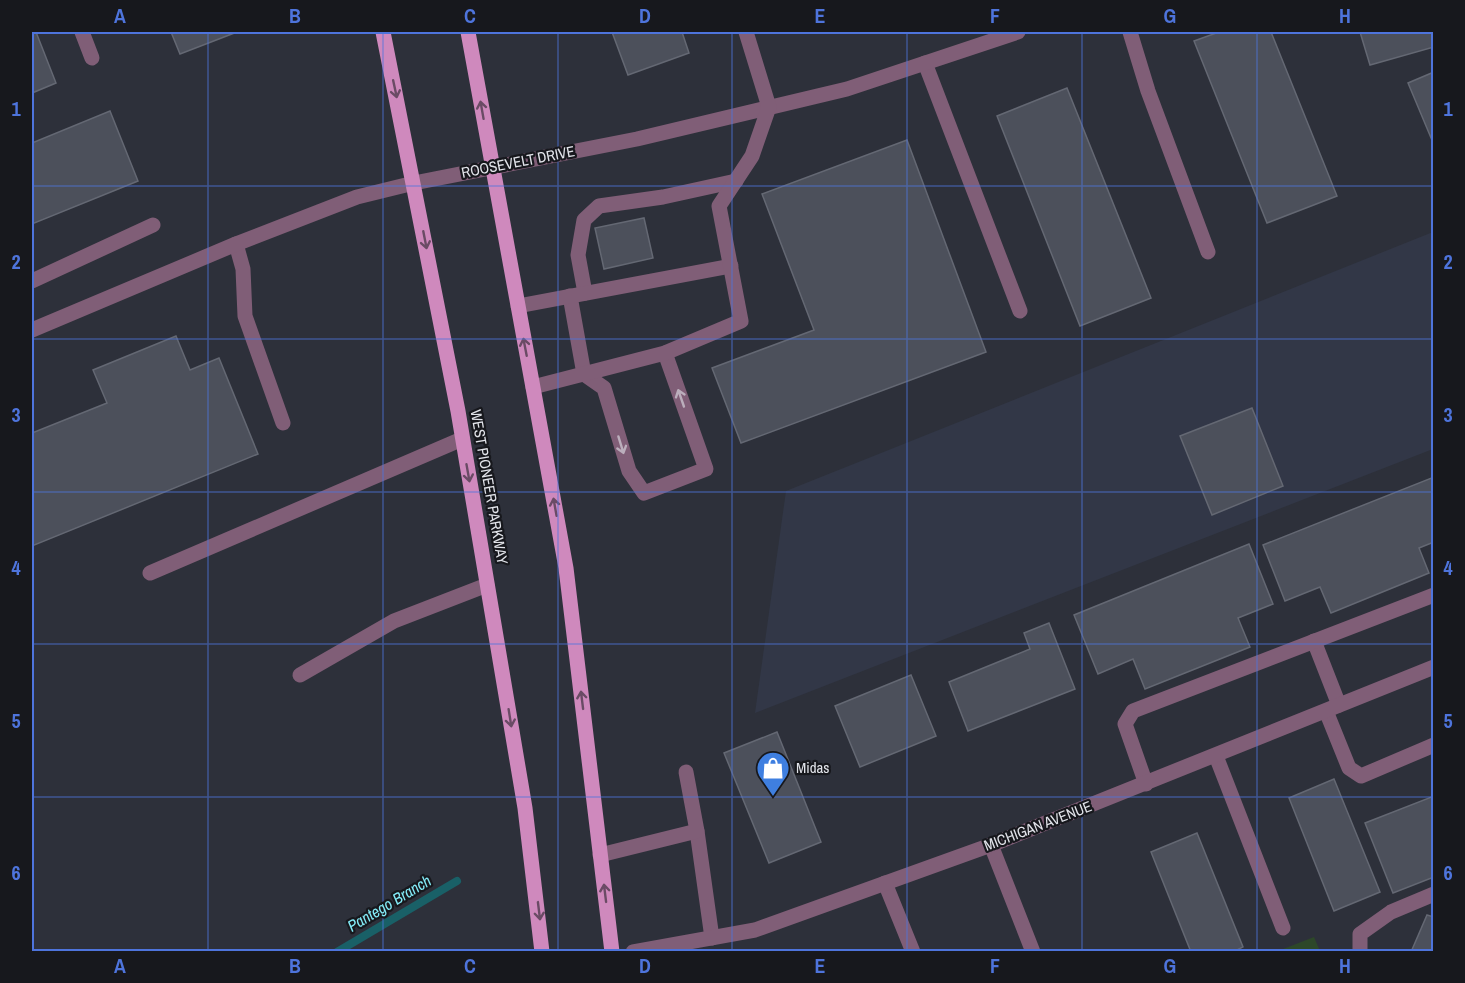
<svg xmlns="http://www.w3.org/2000/svg" width="1465" height="983" font-family="'Archivo Narrow',sans-serif">
<style>
.built{fill:#323747}
.green{fill:#2d4729}
.lines{fill:none;stroke-linecap:round;stroke-linejoin:round}
.stream{stroke:#196067;stroke-width:8}
.building{fill:#4c505b;stroke:#646873;stroke-width:1.5}
.minor{stroke:#805e77;stroke-width:15}
.major{stroke:#cf89bd;stroke-width:15}
.oneway{stroke:#6a4b65}
.oneway2{stroke:#bbaebc}
.grid{fill:none;stroke:#4e74dc;stroke-width:1.5;stroke-opacity:0.55}
.labels{text-anchor:middle;stroke-width:4.5;stroke-linejoin:round;paint-order:stroke}
.street-label{font-size:15px;fill:#e2e4ea;stroke:#17181d}
.poi-label{font-size:15px;fill:#e2e4ea;stroke:#17181d;text-anchor:start}
.water-label{font-size:16px;font-style:italic;fill:#84ecf8;stroke:#17181d}
.neatline{fill:none;stroke:#4e74dc;stroke-width:2}
.grid-label{font-size:20px;text-anchor:middle;font-weight:bold;fill:#4e74dc}
</style>
<rect width="100%" height="100%" fill="#2d303a"/>
<path class="built" d="M1433 232V449L755 713 786 491Z"/>
<path class="green" d="M1314 937 1320 951H1278Z"/>
<g class="lines">
<path class="stream" d="M337 952 457 881"/>
</g>
<g class="building">
<path d="M32 32H36L56 83 32 93Z"/>
<path d="M171 32H237L180 54Z"/>
<path d="M612 32H682L689 53 628 75Z"/>
<path d="M1219 32H1271L1337 196 1267 223 1194 41Z"/>
<path d="M1360 32H1434V47L1370 65Z"/>
<path d="M1434 72V145L1408 83Z"/>
<path d="M1067 88 1151 298 1080 326 997 116Z"/>
<path d="M110 111 138 181 32 224V143Z"/>
<path d="M907 140 986 352 741 443 712 368 814 330 762 194Z"/>
<path d="M644 218 653 258 604 269 595 228Z"/>
<path d="M176 336 190 370 219 358 258 454 32 546V433L107 403 93 370Z"/>
<path d="M1252 408 1283 486 1212 515 1180 436Z"/>
<path d="M1434 477V542L1419 548 1429 573 1331 613 1320 587 1285 601 1263 545Z"/>
<path d="M1249 544 1273 604 1238 618 1250 647 1145 689 1133 659 1098 674 1074 615Z"/>
<path d="M1049 623 1075 689 968 731 949 682 1030 649 1024 633Z"/>
<path d="M911 675 936 736 860 767 835 706Z"/>
<path d="M777 732 821 842 769 863 724 753Z"/>
<path d="M1334 779 1380 892 1334 911 1289 798Z"/>
<path d="M1434 796V877L1393 893 1365 823Z"/>
<path d="M1197 833 1243 947 1233 952H1191L1151 852Z"/>
<path d="M1427 915 1434 917V952H1411Z"/>
</g>
<g class="lines">
<g class="minor">
<path d="M82 32 92 58"/>
<path d="M1130 32 1148 91 1208 252"/>
<path d="M925 63 1020 311"/>
<path d="M236 244 243 269 245 316 283 423"/>
<path d="M32 281 153 225"/>
<path d="M585 293 578 255 584 220 599 206 663 197 736 181"/>
<path d="M570 296 584 374 604 388 629 471 644 493 706 469 665 353"/>
<path d="M518 306 731 266"/>
<path d="M32 330 236 244 357 197 414 183 637 139 847 89 1018 32"/>
<path d="M533 387 665 353 741 321 719 206 752 156 769 107 746 32"/>
<path d="M150 573 462 439"/>
<path d="M1314 641 1339 705"/>
<path d="M300 675 394 621 487 585"/>
<path d="M1326 711 1349 768 1361 776 1434 745"/>
<path d="M1216 756 1283 928"/>
<path d="M1146 784 1125 724 1133 711 1434 595"/>
<path d="M697 831 712 938"/>
<path d="M991 845 1033 952"/>
<path d="M600 855 697 831 686 772"/>
<path d="M885 883 913 952"/>
<path d="M633 952 755 930 991 845 1434 667"/>
<path d="M1360 952V934L1391 912 1434 894"/>
</g>
<g class="major">
<path d="M383 32 458 411 525 808 542 952"/>
<path d="M468 32 566 568 612 952"/>
</g>
</g>
<defs><path id="oneway-shaft" d="M-6 0H5M1.5-3L5.5 0L1.5 3" fill="none" stroke-width="1.6" stroke-linecap="round" stroke-linejoin="round" transform="scale(1.5)"/></defs>
<g class="oneway">
<use href="#oneway-shaft" transform="translate(395 89) rotate(78)"/>
<use href="#oneway-shaft" transform="translate(482 110) rotate(-100)"/>
<use href="#oneway-shaft" transform="translate(425 240) rotate(79)"/>
<use href="#oneway-shaft" transform="translate(525 347) rotate(-101)"/>
<use href="#oneway-shaft" transform="translate(468 473) rotate(80)"/>
<use href="#oneway-shaft" transform="translate(555 507) rotate(-100)"/>
<use href="#oneway-shaft" transform="translate(582 700) rotate(-97)"/>
<use href="#oneway-shaft" transform="translate(510 718) rotate(81)"/>
<use href="#oneway-shaft" transform="translate(605 893) rotate(-97)"/>
<use href="#oneway-shaft" transform="translate(539 911) rotate(83)"/>
</g>
<g class="oneway2">
<use href="#oneway-shaft" transform="translate(681 398) rotate(-109)"/>
<use href="#oneway-shaft" transform="translate(621 445) rotate(73)"/>
</g>
<path class="grid" d="M208 32V952M383 32V952M558 32V952M732 32V952M907 32V952M1082 32V952M1257 32V952M32 186H1434M32 339H1434M32 492H1434M32 644H1434M32 797H1434"/>
<defs>
<symbol id="shop-pin" viewBox="-11 -11 22 30"><path d="M0 17L-7.5 6A9.5 9.5 0 1 1 7.5 6Z" fill="#3f7fe0" stroke="#17181d"/><path d="M-5-2.5h2.3a2.7 3.5 0 0 1 5.4 0H5L5.5 6h-11ZM-1.5-2.5h3a1.5 2.3 0 0 0-3 0Z" fill="#fff"/></symbol>
</defs>
<g fill-rule="evenodd">
<use href="#shop-pin" x="754" y="749" width="38" height="52"/>
</g>
<g class="labels">
<g class="street-label">
<text transform="translate(518 162) rotate(-11)" y="5">ROOSEVELT DRIVE</text>
<text transform="translate(489 487) rotate(80)" y="5">WEST PIONEER PARKWAY</text>
<text transform="translate(1038 826) rotate(-21)" y="5">MICHIGAN AVENUE</text>
</g>
<g class="poi-label">
<text x="796" y="773">Midas</text>
</g>
<g class="water-label">
<text transform="translate(389 903) rotate(-31)" y="6">Pantego Branch</text>
</g>
</g>
<rect width="1465" height="983" fill="none" stroke="#17181d" stroke-width="66"/>
<rect x="33" y="33" width="1399" height="917" class="neatline"/>
<g class="grid-label">
<text x="120" y="23">A</text>
<text x="295" y="23">B</text>
<text x="470" y="23">C</text>
<text x="645" y="23">D</text>
<text x="820" y="23">E</text>
<text x="995" y="23">F</text>
<text x="1170" y="23">G</text>
<text x="1345" y="23">H</text>
<text x="16" y="116">1</text>
<text x="1448" y="116">1</text>
<text x="16" y="269">2</text>
<text x="1448" y="269">2</text>
<text x="16" y="422">3</text>
<text x="1448" y="422">3</text>
<text x="16" y="575">4</text>
<text x="1448" y="575">4</text>
<text x="16" y="728">5</text>
<text x="1448" y="728">5</text>
<text x="16" y="880">6</text>
<text x="1448" y="880">6</text>
<text x="120" y="973">A</text>
<text x="295" y="973">B</text>
<text x="470" y="973">C</text>
<text x="645" y="973">D</text>
<text x="820" y="973">E</text>
<text x="995" y="973">F</text>
<text x="1170" y="973">G</text>
<text x="1345" y="973">H</text>
</g>
</svg>
